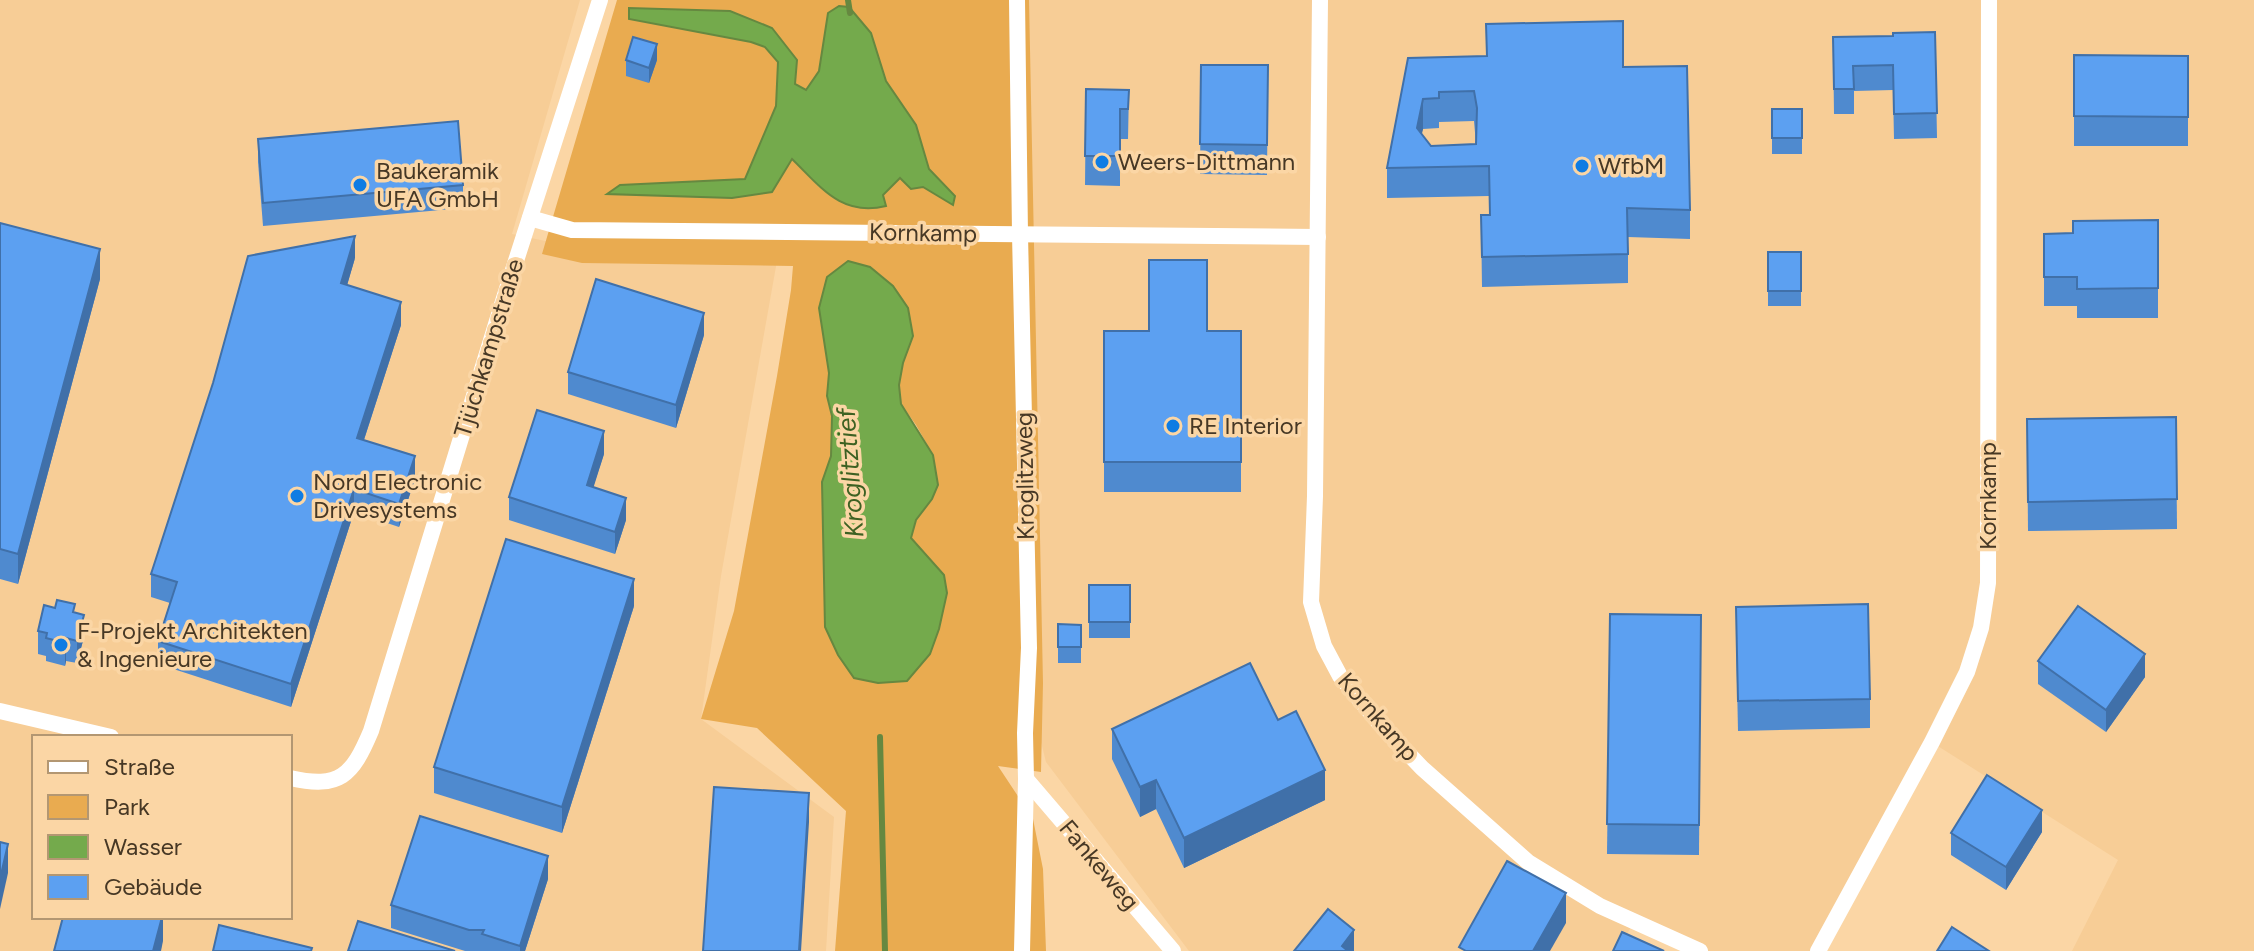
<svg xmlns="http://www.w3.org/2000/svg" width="2254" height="951" font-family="Figtree,sans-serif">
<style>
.built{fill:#f7cd96;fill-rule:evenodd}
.green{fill:#e9ab50;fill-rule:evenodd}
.water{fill:#74aa4c;stroke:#668840;stroke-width:2}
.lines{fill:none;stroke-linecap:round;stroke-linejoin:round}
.stream{stroke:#668840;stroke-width:6}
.street{stroke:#fff;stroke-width:16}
.wall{fill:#4f8acf;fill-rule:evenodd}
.shaded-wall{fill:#4070a9}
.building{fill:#5ca0f1;stroke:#4070a9;stroke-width:2;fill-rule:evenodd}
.poi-dot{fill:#0f7ce3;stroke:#fbd6a5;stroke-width:3}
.labels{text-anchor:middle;stroke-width:7;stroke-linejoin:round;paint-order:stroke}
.poi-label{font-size:24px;fill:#473825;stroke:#fbd6a5;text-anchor:start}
.street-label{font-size:24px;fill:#473825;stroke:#fbd6a5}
.water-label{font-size:26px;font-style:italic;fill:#3d6122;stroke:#fbd6a5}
</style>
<rect width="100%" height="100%" fill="#fbd6a5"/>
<g class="built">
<path d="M0 0H580L512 234 555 243 780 244 721 576 701 719 834 817 826 951H0ZM34 737H290V917H34Z"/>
<path d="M1017 0H2254V951H2072L2118 860 1933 743 1818 951H1700L1634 921 1618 951H1189L1046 762 1035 718Z"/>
</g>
<path class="green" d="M617 0H1029L1043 683 1041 772 998 766 1033 819 1043 869 1046 951H835L846 811 757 728 701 719 734 611 777 376 791 290 793 266 582 263 542 254ZM828 13 871 33 886 81 916 125 929 169 952 204 923 187 900 178 882 195 886 205 819 187 791 158 772 192 732 198 620 185 745 179 776 106 778 62 765 47 751 42 629 19 772 28 795 84 807 90 819 71ZM848 261C896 273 897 294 913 336L903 363 899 385 901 404 916 425 933 455 938 485 932 499 916 520 911 538 825 627 822 482 831 456 832 416 827 395 829 373 819 308Z"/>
<g class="water">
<path d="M839 6 849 7 871 33 886 81 916 125 929 169 955 196 953 205 923 187 911 189 900 178 883 195 886 206C841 217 821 187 792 159L772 192 732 198 607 194 620 185 745 179 776 106 778 62 765 47 751 42 629 19V8L730 11 772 28 797 60 795 84 806 90 819 71 828 13Z"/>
<path d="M848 261 870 267 893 286 908 308 913 336 903 363 899 385 901 404 933 455 938 485 932 499 916 520 911 538 944 575 947 593 939 629 930 654 907 681 878 683 854 678 838 655 825 627 822 482 831 456 832 416 827 396 829 373 819 308 827 277Z"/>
</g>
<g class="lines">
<g class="stream">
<path d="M848 0 850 13"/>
<path d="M880 737 885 951"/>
</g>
<g class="street">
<path d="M1017 0 1020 234 1029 648 1025 733 1026 779 1022 951"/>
<path d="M1320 0 1315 496 1311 602 1324 646 1340 676 1380 724 1422 768 1528 862 1600 906 1700 951"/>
<path d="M530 218 572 230 1318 237"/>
<path d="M0 711 111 737"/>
<path d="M290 778C340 789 352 776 371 731L504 298 600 0"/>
<path d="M1026 779 1173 951"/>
<path d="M1818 951 1932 742 1967 672 1981 628 1988 583 1989 0"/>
</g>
</g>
<g class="wall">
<path d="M1935 32 1937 138 1894 139 1893 90 1854 91V114H1834L1833 37 1893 36Z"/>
<path d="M2074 55 2188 56V146H2074Z"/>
<path d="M1408 58 1623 67 1690 210V239L1628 237V283L1482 287 1481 215H1489V196L1387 198V168ZM1474 121 1476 144 1431 146 1421 134 1423 129 1439 128V122Z"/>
<path d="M626 60H657L649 83 626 76Z"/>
<path d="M1201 65H1268L1267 175 1200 174Z"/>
<path d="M1086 89 1129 90 1128 139H1120V186L1085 185Z"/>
<rect x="1772" y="109" width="30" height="45"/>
<path d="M258 139 463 185V208L263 226 258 162Z"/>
<path d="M2158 220V318H2077V306H2044V234L2073 233Z"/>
<path d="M0 223 100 279 18 584 0 579Z"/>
<rect x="1768" y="252" width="33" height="54"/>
<path d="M355 258 347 285 401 325 364 440 415 479 399 527 354 512 291 707 158 664V641L170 603 151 597V574Z"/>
<rect x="1104" y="331" width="137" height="161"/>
<path d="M704 335 676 428 568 394V372Z"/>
<path d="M2176 417 2177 529 2028 531 2027 419Z"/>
<path d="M604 454 593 487 626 520 615 554 509 520V497Z"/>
<rect x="1089" y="585" width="41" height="53"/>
<path d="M634 606 562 833 434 793V767Z"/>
<path d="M55 608 75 612 84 637 77 663 66 661 65 666 46 661V656L38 654V631Z"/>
<path d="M1610 614 1701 615 1699 855 1607 854Z"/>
<path d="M1058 624 1081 625V663H1058Z"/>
<path d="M1736 636 1870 699V728L1738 731Z"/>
<path d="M2038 661 2145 677 2106 732 2038 684Z"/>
<path d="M1278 720 1325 800 1184 868 1156 809 1140 817 1112 759V729Z"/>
<path d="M2042 832 2006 890 1951 855V833Z"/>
<path d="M548 879 525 951H465L391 928V905Z"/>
</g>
<g class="shaded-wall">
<path d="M657 44V60L649 83V68Z"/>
<path d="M1423 99V129L1417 157V128Z"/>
<path d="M355 236V258L341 306V283Z"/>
<path d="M100 249V279L18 584V554Z"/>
<path d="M401 302V325L357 461V438Z"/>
<path d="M704 313V335L676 428V405Z"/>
<path d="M604 431V454L587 508V485Z"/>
<path d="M415 456V479L399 527V504Z"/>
<path d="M354 489V512L291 707V684Z"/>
<path d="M626 498V520L615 554V532Z"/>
<path d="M634 579V606L562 833V807Z"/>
<path d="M84 615V637L77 663V641Z"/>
<path d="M66 638V661L65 666V643Z"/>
<path d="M2145 654V677L2106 732V710Z"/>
<path d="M1325 770V800L1184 868V838Z"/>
<path d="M1156 780V809L1140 817V787Z"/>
<path d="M809 793V822L801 951H799Z"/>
<path d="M2042 810V832L2006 890V867Z"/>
<path d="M8 844V873L0 909V879Z"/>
<path d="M548 856V879L525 951H520V946Z"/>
<path d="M1566 893V923L1550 951H1533Z"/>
<path d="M162 917H163V941L161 951H153Z"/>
<path d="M1354 930V951H1342V946Z"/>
</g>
<g class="building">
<path d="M1623 21V67L1687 66 1690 210 1627 208 1628 254 1482 257 1481 215H1490L1489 166 1387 168 1408 58 1487 56 1486 24ZM1474 91 1477 108 1476 144 1431 146 1417 128 1423 99 1439 98V92Z"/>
<path d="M1935 32 1937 113 1894 114 1893 65 1853 66 1854 89H1834L1833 37 1893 36V33Z"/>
<path d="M633 37 657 44 649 68 626 60Z"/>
<path d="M2074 55 2188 56V117L2074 116Z"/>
<path d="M1201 65H1268L1267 145 1200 144Z"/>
<path d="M1086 89 1129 90 1128 109H1120V156H1085Z"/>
<rect x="1772" y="109" width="30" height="29"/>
<path d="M458 121 463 185 263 203 258 139Z"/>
<path d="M2158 220V288L2077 289V277H2044V234L2073 233V221Z"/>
<path d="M0 223 100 249 18 554 0 549Z"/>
<path d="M355 236 341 283 401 302 357 438 415 456 399 504 354 489 291 684 158 641 177 582 151 574 213 383 248 256Z"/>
<rect x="1768" y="252" width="33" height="39"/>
<path d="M1149 260H1207V331H1241V462H1104V331H1149Z"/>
<path d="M596 279 704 313 676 405 568 372Z"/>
<path d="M537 410 604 431 587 485 626 498 615 532 509 497Z"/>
<path d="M2176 417 2177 499 2028 502 2027 419Z"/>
<path d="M506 539 634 579 562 807 434 767Z"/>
<rect x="1089" y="585" width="41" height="37"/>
<path d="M57 600 75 604 73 612 84 615 77 641 66 638 65 643 46 638 47 633 38 631 44 605 55 608Z"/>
<path d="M1868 604 1870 699 1738 701 1736 607Z"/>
<path d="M2078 606 2145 654 2106 710 2038 661Z"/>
<path d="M1610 614 1701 615 1699 825 1607 824Z"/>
<path d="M1058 624 1081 625V647H1058Z"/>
<path d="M1250 663 1278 720 1296 711 1325 770 1184 838 1156 780 1140 787 1112 729Z"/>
<path d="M1987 775 2042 810 2006 867 1951 833Z"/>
<path d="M714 787 809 793 799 951H703Z"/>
<path d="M420 816 548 856 520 946 482 934 484 930H469L391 905Z"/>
<path d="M0 842 8 844 0 879Z"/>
<path d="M1507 861 1566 893 1533 951H1466L1459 947Z"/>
<path d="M1328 909 1354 930 1342 946 1348 951H1294Z"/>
<path d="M63 917H162L153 951H54Z"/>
<path d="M358 921 455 951H348Z"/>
<path d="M219 925 312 948 311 951H213Z"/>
<path d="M1952 927 1989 951H1937Z"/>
<path d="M1622 932 1664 951H1613Z"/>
</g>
<g class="poi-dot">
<circle cx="1102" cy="162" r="8"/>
<circle cx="1582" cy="166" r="8"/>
<circle cx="360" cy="185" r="8"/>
<circle cx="1173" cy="426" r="8"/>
<circle cx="297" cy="496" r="8"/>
<circle cx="61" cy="645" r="8"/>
</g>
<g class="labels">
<g class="poi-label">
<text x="1118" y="170">Weers-Dittmann</text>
<text x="1598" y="174">WfbM</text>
<text x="376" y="179">Baukeramik<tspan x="376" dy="28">UFA GmbH</tspan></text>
<text x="1189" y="434">RE Interior</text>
<text x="313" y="490">Nord Electronic<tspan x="313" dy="28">Drivesystems</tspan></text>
<text x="77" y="639">F-Projekt Architekten<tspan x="77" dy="28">&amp; Ingenieure</tspan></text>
</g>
<g class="street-label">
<text transform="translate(923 233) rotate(1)" y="8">Kornkamp</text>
<text transform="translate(489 348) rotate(-73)" y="8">Tjüchkampstraße</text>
<text transform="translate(1025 476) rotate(-91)" y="8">Kroglitzweg</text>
<text transform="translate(1988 496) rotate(-90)" y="8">Kornkamp</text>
<text transform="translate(1378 717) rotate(49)" y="8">Kornkamp</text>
<text transform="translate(1099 865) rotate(50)" y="8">Fankeweg</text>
</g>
<g class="water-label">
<text transform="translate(850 473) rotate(-94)" y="9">Kroglitztief</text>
</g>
</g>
<rect x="32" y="735" width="260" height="184" fill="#fbd6a5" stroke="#b39772" stroke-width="2"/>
<rect x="48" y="761" width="40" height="12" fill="#ffffff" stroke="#b39772" stroke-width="2"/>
<text x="104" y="775" font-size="24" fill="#473825">Straße</text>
<rect x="48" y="795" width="40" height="24" fill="#e9ab50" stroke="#b39772" stroke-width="2"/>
<text x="104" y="815" font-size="24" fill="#473825">Park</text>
<rect x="48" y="835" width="40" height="24" fill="#74aa4c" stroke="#b39772" stroke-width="2"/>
<text x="104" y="855" font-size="24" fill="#473825">Wasser</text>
<rect x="48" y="875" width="40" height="24" fill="#5ca0f1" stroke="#b39772" stroke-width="2"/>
<text x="104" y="895" font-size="24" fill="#473825">Gebäude</text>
</svg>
